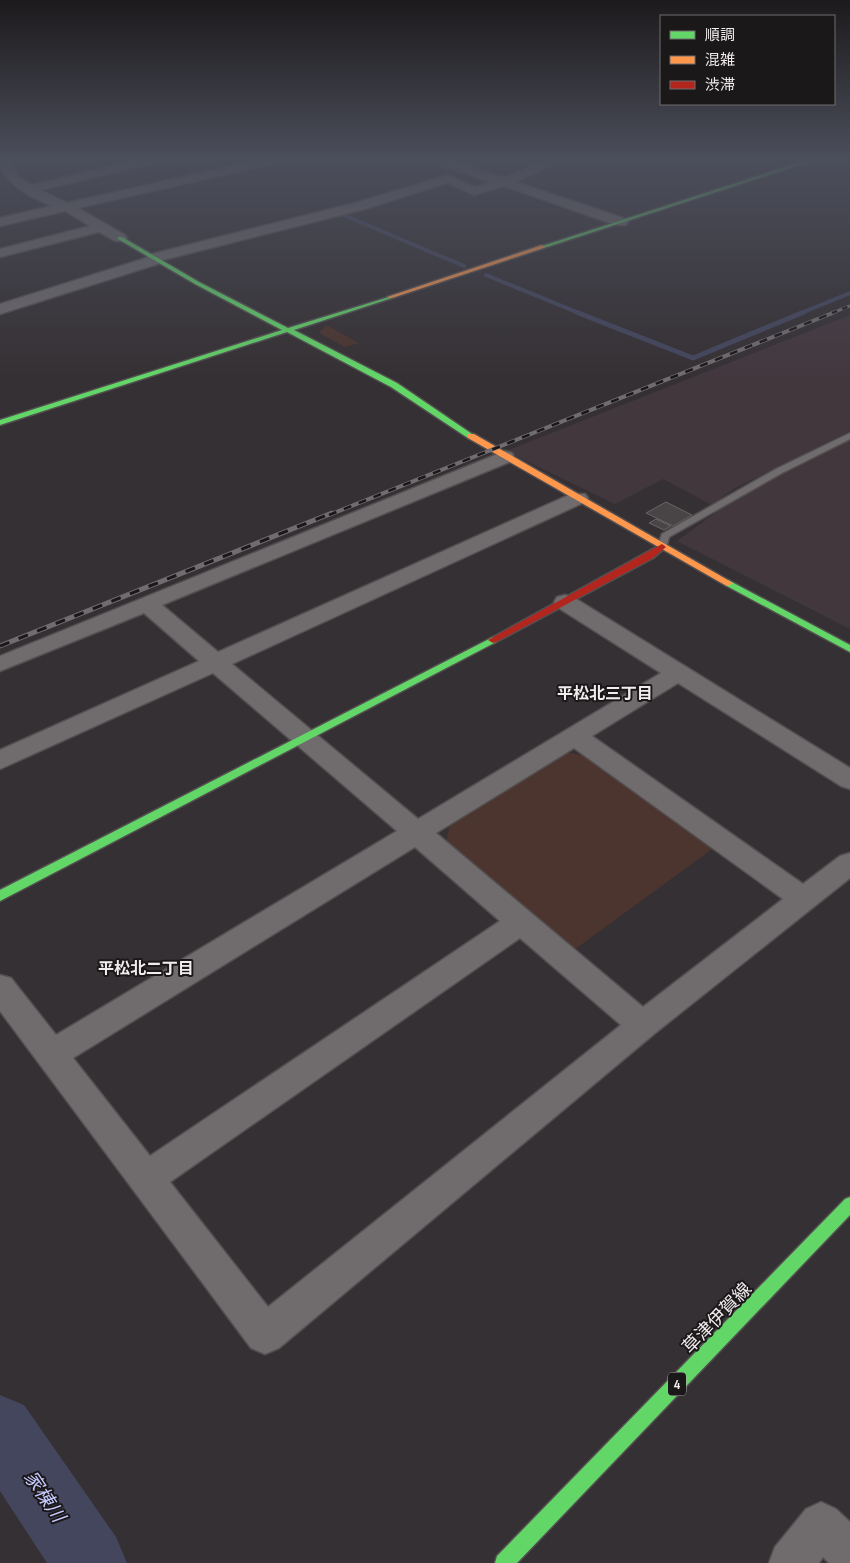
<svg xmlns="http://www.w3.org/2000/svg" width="850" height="1563" font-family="'Sofia Sans Condensed','Noto Sans JP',sans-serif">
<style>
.built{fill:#43373e}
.green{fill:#4b352e}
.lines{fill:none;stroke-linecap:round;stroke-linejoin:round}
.stream-far1{stroke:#44465e;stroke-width:4}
.stream{stroke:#44465e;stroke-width:5}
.river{fill:#44465e;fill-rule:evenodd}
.building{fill:#494547;stroke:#696566}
.lane-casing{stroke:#534f51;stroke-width:3}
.street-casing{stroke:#534f51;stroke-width:3}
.fast-casing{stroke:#534f51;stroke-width:3}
.slow-casing{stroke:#534f51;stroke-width:3}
.jam-casing{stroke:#534f51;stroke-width:3}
.lane{fill:#706c6e;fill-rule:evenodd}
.street{fill:#706c6e;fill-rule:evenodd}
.fast{fill:#63d668;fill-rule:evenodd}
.slow{fill:#ff974d;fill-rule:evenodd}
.jam{fill:#b3261e;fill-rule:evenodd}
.rail-far2-casing{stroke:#716c6f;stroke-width:3}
.rail-far1-casing{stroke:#716c6f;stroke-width:4}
.rail-casing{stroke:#716c6f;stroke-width:5}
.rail-far2{stroke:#1b181a;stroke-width:2;stroke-dasharray:5.5;stroke-linecap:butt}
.rail-far1{stroke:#1b181a;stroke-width:2.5;stroke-dasharray:8;stroke-linecap:butt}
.rail{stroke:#1b181a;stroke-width:3;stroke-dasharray:10;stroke-linecap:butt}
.labels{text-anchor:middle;stroke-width:4;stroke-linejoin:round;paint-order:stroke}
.shield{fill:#1b181a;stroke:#b0acae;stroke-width:1}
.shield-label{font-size:14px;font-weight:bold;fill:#f0ecee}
.neighbourhood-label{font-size:16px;font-weight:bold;fill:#f0ecee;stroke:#1b181a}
.near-street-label{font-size:18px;fill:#f0ecee;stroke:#1b181a}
.near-water-label{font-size:19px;font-style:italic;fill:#c5c9fe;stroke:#1b181a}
</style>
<rect width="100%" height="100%" fill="#353033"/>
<g class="built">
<path d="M850 315V431L735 488 712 505 663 479 615 504 506 451Z"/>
<path d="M850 439V629L677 541 744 492Z"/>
</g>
<g class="green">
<path d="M326 325 359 343 345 347 319 333Z"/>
<path d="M567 752 590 757 715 847 574 950 446 842 450 825Z"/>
</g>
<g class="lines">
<g class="stream-far1">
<path d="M341 214 464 266"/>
<path d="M486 275 579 313"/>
<path d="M801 313 850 293"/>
</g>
<path class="stream" d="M576 312 693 358 804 312"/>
<path class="river" d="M0 1395 24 1405 116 1537 127 1563H47L0 1491Z"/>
</g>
<g class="building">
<path d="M666 502 692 515 673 526 646 513Z"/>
<path d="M656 519 671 526 664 530 649 523Z"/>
</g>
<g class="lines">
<defs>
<path id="lane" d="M850 433V439L782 473 669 537 666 549 662 550 657 547 662 534 776 469Z"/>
<g id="street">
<path d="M0 158H7L18 177 32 185 145 158H165L163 161 41 190 67 203 266 158H287L281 162 78 208 125 235 127 238 125 241H115L99 232 0 257V249L90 226 65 211 0 226V218L51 206C31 197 0 183 0 158Z"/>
<path d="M426 158H443L504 178 552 158H568L516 182 626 219 628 222 626 225H616L504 186 474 195 447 183 365 209 163 260 161 263 0 314V304L146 258 148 255 355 203 448 175 475 187 491 182 428 161Z"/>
<path d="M505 451 512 453 514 457 512 461 162 605 218 652 571 494H585L588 498 585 502 232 664 418 819 661 673 557 607 554 602 557 597 565 595 573 597 850 768V789L841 786 678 683 592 736 803 884 840 856 850 853V878L654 1034 279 1348 265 1354 251 1348 0 1011V975L11 978 56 1035 397 831 213 673 0 769V750L199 661 144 613 0 671V656ZM574 748 783 899 643 1007 436 833ZM415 847 500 921 150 1156 73 1058ZM520 938 621 1025 268 1307 170 1182Z"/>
<path d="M821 1502 836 1509 850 1522V1563H829L823 1557 819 1563H769L775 1547 806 1509Z"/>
</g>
<g id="fast">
<path d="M813 158H821L544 248 539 247Z"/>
<path d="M118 237H122L199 282 288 328 392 296V298L294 330 397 383 475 436 468 438 391 387 287 332 0 425V420L282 330 195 284 118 239Z"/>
<path d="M728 580 850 645V652L725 585V581Z"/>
<path d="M493 637 498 640 496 642 0 901V890Z"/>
<path d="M850 1197V1215L517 1563H495L497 1556 845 1199Z"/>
</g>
<g id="slow">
<path d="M542 245 545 247 544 248 392 298 387 297Z"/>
<path d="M468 434H474L733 583 728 586 725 585 468 438Z"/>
</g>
<path id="jam" d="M662 544 666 547 653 558 496 642 493 643 488 640Z"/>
</defs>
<use href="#lane" class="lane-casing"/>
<use href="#street" class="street-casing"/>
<use href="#fast" class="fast-casing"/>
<use href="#slow" class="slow-casing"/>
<use href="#jam" class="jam-casing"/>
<use href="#lane" class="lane"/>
<use href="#street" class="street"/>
<use href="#fast" class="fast"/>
<use href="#slow" class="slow"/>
<use href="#jam" class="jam"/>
<defs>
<path id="rail-far2" d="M832 313 850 306"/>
<path id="rail-far1" d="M329 515 835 312"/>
<path id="rail" d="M0 646 332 513"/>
</defs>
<use href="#rail-far2" class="rail-far2-casing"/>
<use href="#rail-far1" class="rail-far1-casing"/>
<use href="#rail" class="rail-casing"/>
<use href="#rail-far2" class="rail-far2"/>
<use href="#rail-far1" class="rail-far1"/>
<use href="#rail" class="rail"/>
</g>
<linearGradient id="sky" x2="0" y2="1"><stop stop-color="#1d1a1c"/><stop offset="0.42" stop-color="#4b4e5b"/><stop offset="1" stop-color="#4b4e5b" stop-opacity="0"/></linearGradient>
<rect width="850" height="377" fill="url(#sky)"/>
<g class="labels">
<rect class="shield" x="668" y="1372.5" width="18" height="23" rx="4"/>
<g class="shield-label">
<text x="677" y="1389">4</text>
</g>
<g class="neighbourhood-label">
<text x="605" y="699">平松北三丁目</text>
<text x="146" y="974">平松北二丁目</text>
</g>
<g class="near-street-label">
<text transform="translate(717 1318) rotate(-46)" y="6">草津伊賀線</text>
</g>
<g class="near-water-label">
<text transform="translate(45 1496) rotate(56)" y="7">家棟川</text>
</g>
</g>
<rect x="660" y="15" width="175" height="90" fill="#1b181a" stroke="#706d6f"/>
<rect x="670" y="31" width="25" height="8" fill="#63d668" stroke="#706d6f"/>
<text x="705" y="40" font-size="15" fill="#f0ecee">順調</text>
<rect x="670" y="56" width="25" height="8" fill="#ff974d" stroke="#706d6f"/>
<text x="705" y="65" font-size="15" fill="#f0ecee">混雑</text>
<rect x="670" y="81" width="25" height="8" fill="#b3261e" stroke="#706d6f"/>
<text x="705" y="90" font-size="15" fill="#f0ecee">渋滞</text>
</svg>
